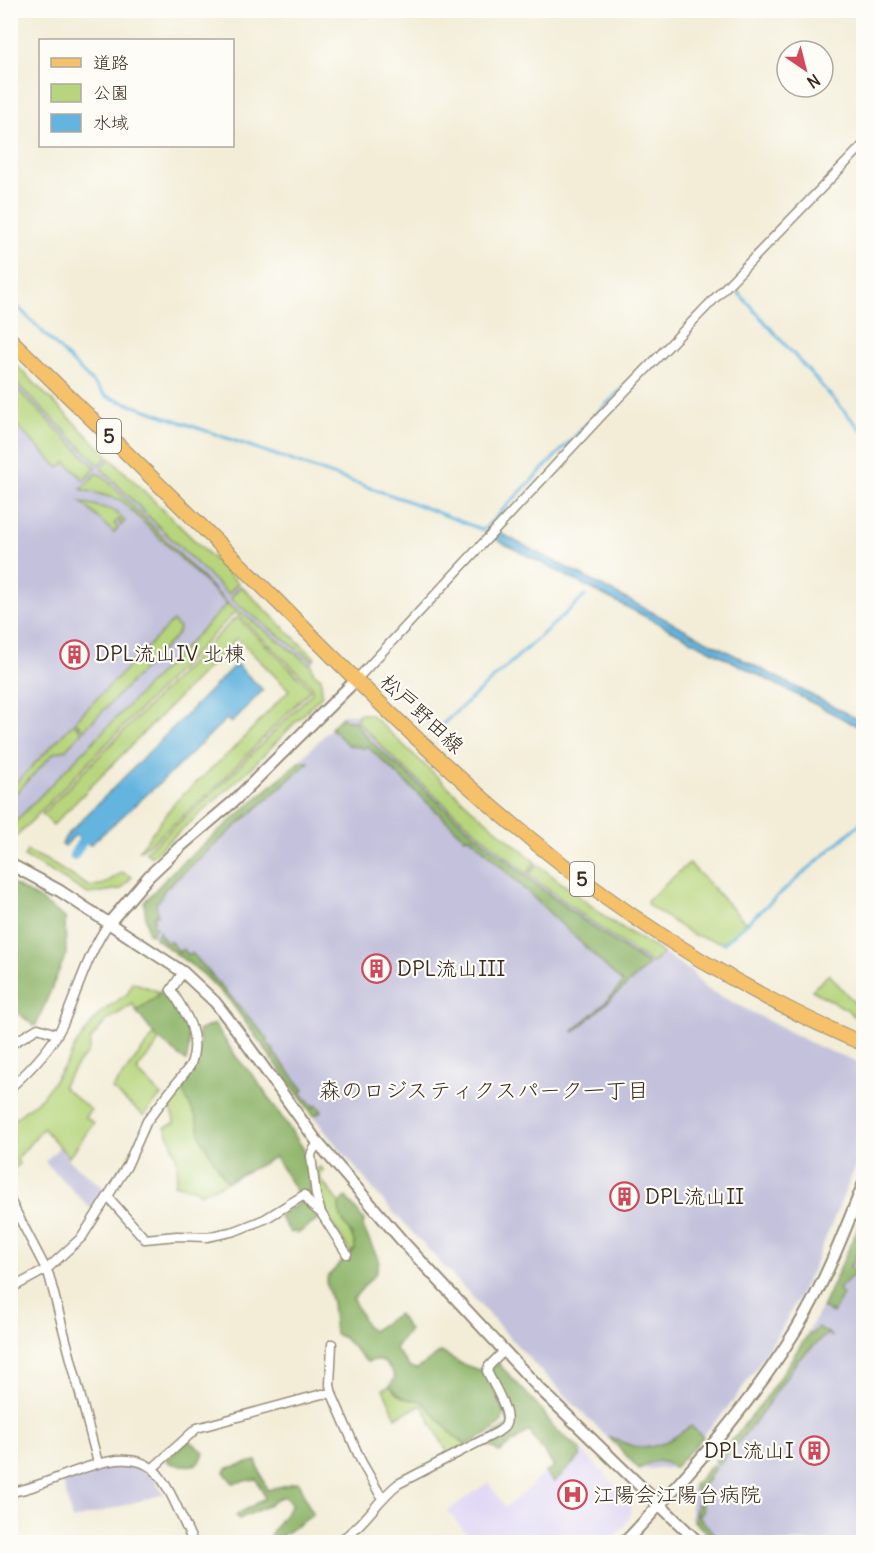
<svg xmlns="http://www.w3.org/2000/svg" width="874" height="1553" font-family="Delius,'Klee One',sans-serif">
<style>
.built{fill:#ded5f5}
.industrial{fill:#c3c1db}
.green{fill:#b6d57c;stroke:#78804d;stroke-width:1.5}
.forest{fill:#90b66c;stroke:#667045;stroke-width:1.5}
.water{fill:#63b4de;stroke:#4f6f7e;stroke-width:1.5}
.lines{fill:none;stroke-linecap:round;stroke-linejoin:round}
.stream{stroke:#63b4de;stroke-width:3}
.canal{stroke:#63b4de;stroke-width:10}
.minor-casing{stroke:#978c7a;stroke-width:11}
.tertiary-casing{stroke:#978c7a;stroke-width:14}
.primary-casing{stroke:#978c7a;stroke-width:16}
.minor{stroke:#fff;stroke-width:8}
.tertiary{stroke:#fff;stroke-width:10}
.primary{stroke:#f5c16b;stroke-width:14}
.labels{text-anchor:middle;stroke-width:4.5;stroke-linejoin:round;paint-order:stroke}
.shield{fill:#fdfcf7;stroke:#75695f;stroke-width:1.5}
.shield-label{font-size:20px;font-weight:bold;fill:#3b2a1e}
.poi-label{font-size:21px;fill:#3b2a1e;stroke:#fdfcf7;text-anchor:start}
.street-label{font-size:21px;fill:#3b2a1e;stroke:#fdfcf7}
.neighbourhood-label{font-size:22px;fill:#3b2a1e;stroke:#fdfcf7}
</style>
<rect width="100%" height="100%" fill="#fdfcf7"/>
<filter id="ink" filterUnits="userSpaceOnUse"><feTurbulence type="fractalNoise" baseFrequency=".0167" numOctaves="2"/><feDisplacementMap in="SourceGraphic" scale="12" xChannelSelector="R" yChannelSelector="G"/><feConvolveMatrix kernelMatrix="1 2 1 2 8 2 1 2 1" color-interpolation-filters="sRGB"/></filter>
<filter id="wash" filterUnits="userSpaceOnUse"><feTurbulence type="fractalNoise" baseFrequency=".008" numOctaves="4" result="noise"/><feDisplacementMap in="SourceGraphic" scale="24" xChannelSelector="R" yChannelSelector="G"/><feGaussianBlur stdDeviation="1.35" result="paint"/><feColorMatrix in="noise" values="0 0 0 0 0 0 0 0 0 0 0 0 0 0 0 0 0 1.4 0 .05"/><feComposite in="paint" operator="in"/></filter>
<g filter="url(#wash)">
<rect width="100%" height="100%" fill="#f3edd7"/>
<path class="built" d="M579 1448 605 1474 631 1505 630 1516 624 1526 608 1542H474L447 1511 488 1482 505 1507 525 1492 538 1478Z"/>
<g class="industrial">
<path d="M10 360 315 658 312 666 315 675 312 686 235 612 11 842Z"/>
<path d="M345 714H370L471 808 529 857 607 917 691 971 705 988 819 1047 863 1064V1149L812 1271 787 1319 757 1367 731 1404 674 1468 639 1469 542 1372 384 1202 324 1130 230 1001 203 974 148 933 144 902 175 869 298 762Z"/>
<path d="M60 1146 69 1157 68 1159 106 1190 93 1211 45 1162Z"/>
<path d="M863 1217V1542H716L691 1519V1488L737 1436 792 1361 835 1282Z"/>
<path d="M131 1464 154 1478 164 1494 72 1520 63 1481 102 1466Z"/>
</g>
<g class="green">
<path d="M11 360 108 456 99 465 11 378Z"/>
<path d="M11 383 96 468 84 480 66 462 59 468 11 420Z"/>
<path d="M110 458 238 583 228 594 152 520 101 468Z"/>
<path d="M97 473 103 476 233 609 235 608 312 666 313 672 321 678 322 695 249 770 151 857 145 852 215 791 312 693V686L235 612 11 842V826L227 604 121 500 81 489Z"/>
<path d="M81 502 113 510 125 521 121 526 119 524 121 521 119 519 114 524 118 528 114 533Z"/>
<path d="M241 586 315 658 313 661 232 600 231 597Z"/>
<path d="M235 618H238L310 688 309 691 211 792 151 843 139 851 175 802 231 751 289 690 237 638 53 825 42 814Z"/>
<path d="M173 621 179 628 177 635 84 730 75 721Z"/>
<path d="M359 714H370L471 808 535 862 527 874 458 816 395 760 358 722 356 720Z"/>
<path d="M74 723 82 732 65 750 54 753 11 798V788Z"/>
<path d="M27 851 46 860 90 887 104 884 122 872 132 877 121 889 88 894 50 871 24 857Z"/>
<path d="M689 863 746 923 724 943 693 935 648 905 647 901Z"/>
<path d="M537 864 617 926H619L663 953 652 963 604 931 529 875Z"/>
<path d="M829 974 863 1013V1026L848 1010 812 990Z"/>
<path d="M132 982 160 992 155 998 136 1011 133 1004 106 1021 91 1039 88 1053 78 1063 62 1086 91 1110 85 1117 94 1123 69 1157 43 1128 17 1159 19 1164 12 1171 15 1175 11 1180V1122L42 1097 68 1061 75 1046 99 1014 128 993Z"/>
<path d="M154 1035 159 1039C153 1057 143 1057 137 1071L161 1095 144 1116 112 1089Z"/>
<path d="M180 1087 196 1117 202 1140 227 1182 199 1194 196 1190 174 1184C183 1163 173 1146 165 1127L175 1123 171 1110 164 1106Z"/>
<path d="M320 1167 324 1171 319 1177 339 1203C338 1225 355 1229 355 1249L351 1253 324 1211 320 1199 316 1170Z"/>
<path d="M390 1386 397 1394 406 1399 422 1401 454 1436 467 1445 448 1454 422 1405 396 1417 383 1389Z"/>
</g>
<g class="forest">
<path d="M342 717 347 721H354C371 746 398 765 419 785 491 851 567 912 649 965L574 1032 573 1031 604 1004 623 983 471 838 467 837 465 838 367 746 364 748 348 745 331 728Z"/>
<path d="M300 761 309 762 165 889 159 901 156 902 158 915H155L153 925 156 927 151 935 148 933 144 902 175 869Z"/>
<path d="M11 883 39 899 65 918 66 954 36 1025 34 1026 11 1007 10 980 13 977 10 962Z"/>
<path d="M160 930 159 933 167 943 170 941 179 952 183 949 189 955 192 953 268 1039 266 1041 274 1050 273 1052 304 1090 301 1093 314 1107 317 1105 322 1111 314 1116 230 1001 203 974 155 938Z"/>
<path d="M162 989C179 1011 196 1032 186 1061L156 1037 136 1011 155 998Z"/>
<path d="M214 1024 237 1058 255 1078 303 1148 308 1165 313 1203 304 1191 298 1194 275 1157 227 1182 202 1140 196 1117 180 1087C194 1068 204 1055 198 1031Z"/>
<path d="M346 1197 364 1220 363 1227 379 1261 376 1273 353 1299 367 1327 372 1331 398 1314 409 1330 395 1348 409 1367 417 1369 441 1352 462 1364 485 1372C507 1420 517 1419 467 1445L454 1436 422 1401 406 1399 397 1394 390 1386 395 1377C389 1364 380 1357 367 1362L344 1338 335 1334 332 1303 326 1282 328 1276 355 1249C355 1229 337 1225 339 1203Z"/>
<path d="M305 1199 319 1219 297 1234 296 1231 291 1233 279 1216Z"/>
<path d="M863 1217V1237L861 1240 863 1246C855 1253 857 1260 850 1266L856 1273 838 1289 843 1295 833 1313 822 1308Z"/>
<path d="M818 1327 828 1333 832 1337 827 1334 797 1361 759 1417 719 1465 715 1461 765 1399 809 1333 812 1334Z"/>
<path d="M498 1363 542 1410 554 1428 581 1450 580 1457 554 1482 545 1473 554 1466 529 1431 499 1452 484 1442 509 1424 491 1375V1370Z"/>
<path d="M691 1426 703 1437 674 1468C662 1458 652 1460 639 1469L609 1437C616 1439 621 1442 627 1444 653 1454 671 1440 691 1426Z"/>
<path d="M189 1440 204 1452C200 1467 194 1466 181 1465 174 1464 172 1465 166 1460Z"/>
<path d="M256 1461 267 1490 298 1482 313 1515 275 1540 270 1539V1535L292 1504 283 1496 267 1506 239 1519 236 1515 264 1499V1495L256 1479 233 1483 224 1472 228 1468Z"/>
<path d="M712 1465 716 1468 708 1477 709 1479 699 1488 703 1512 698 1516 722 1542H716L694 1521 698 1500 694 1485Z"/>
</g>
<g class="water">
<path d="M498 532 863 722V729L493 538Z"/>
<path d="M236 664 263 690 231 723 226 719 173 771 90 845 75 835 65 846 62 844 66 836Z"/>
</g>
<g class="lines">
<g class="stream">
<path d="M737 291 864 433"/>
<path d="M10 299 106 396 405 500 483 530 635 375"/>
<path d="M436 730 585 596"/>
<path d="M724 943 864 820"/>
</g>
<path class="canal" d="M74 855 83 840"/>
</g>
</g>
<g filter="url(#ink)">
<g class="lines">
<defs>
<g id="minor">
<path d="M356 680 602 415 864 144"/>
<path d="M10 1045 38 1028 56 1034"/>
<path d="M10 1088C29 1071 52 1047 63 1024 78 990 88 953 109 923"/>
<path d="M108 1197 145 1239 177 1236 207 1237 235 1231 265 1219 304 1195 312 1206 321 1213 316 1195 311 1156 312 1152 318 1143"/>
<path d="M10 1200 49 1275 98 1463"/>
<path d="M321 1213 347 1254"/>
<path d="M10 1289 47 1269 82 1237 127 1166 147 1121 190 1066C202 1037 187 1014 171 990L183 972"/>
<path d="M332 1344 330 1385 332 1394 361 1461 382 1498"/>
<path d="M153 1468 197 1428 322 1394H332"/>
<path d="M10 1492C50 1488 118 1440 153 1469 168 1481 184 1524 193 1542"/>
<path d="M337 1542C364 1527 375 1502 398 1484L498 1432C500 1430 503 1429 505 1426 513 1414 492 1383 487 1371L489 1366 504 1351"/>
</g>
<g id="tertiary">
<path d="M10 864 60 891 154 953 183 972 215 1002 236 1029 318 1143 404 1243 538 1387 698 1542"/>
<path d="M109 923 149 876 181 846 234 801 356 680"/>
<path d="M625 1542C692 1471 757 1398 806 1313 829 1272 846 1227 864 1183"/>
</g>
<path id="primary" d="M10 339C96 423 181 506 266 590 333 657 400 725 471 788 587 892 720 983 864 1044"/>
</defs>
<use href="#minor" class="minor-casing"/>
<use href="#tertiary" class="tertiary-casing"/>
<use href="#primary" class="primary-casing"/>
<use href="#minor" class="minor"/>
<use href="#tertiary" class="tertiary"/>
<use href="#primary" class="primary"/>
</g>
</g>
<defs>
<symbol id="building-ring" viewBox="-11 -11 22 22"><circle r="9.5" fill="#fdfcf7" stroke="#d1495b" stroke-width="1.5"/><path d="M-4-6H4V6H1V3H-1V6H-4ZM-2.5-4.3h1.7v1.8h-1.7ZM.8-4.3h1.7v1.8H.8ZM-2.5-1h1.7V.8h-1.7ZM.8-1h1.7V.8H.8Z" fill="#d1495b"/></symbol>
<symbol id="hospital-ring" viewBox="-11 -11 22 22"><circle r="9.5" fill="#fdfcf7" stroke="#d1495b" stroke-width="1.5"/><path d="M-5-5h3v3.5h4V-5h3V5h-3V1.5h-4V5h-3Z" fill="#d1495b"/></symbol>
</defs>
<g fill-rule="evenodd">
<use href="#building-ring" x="58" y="638" width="33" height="33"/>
<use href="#building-ring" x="360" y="952" width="33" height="33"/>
<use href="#building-ring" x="608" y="1180" width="33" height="33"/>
<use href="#building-ring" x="798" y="1434" width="33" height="33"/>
<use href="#hospital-ring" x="556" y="1478" width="33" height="33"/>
</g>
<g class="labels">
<g class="shield">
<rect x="97" y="419" width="24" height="34" rx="4.5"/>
<rect x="570" y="862" width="24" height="34" rx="4.5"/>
</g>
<g class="shield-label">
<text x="109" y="443">5</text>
<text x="582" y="886">5</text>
</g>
<g class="poi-label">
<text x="95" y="661">DPL流山IV 北棟</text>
<text x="397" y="976">DPL流山III</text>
<text x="645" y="1204">DPL流山II</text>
<text x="794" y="1458" text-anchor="end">DPL流山I</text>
<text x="593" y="1502">江陽会江陽台病院</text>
</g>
<g class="street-label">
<text transform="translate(422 714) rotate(43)" y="7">松戸野田線</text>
</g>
<g class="neighbourhood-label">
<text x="484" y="1098">森のロジスティクスパーク一丁目</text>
</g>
</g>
<rect width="874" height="1553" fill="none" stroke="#fdfcf7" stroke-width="36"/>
<rect x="39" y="39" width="195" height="108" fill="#fdfcf7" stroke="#afa8a0" stroke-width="1.5"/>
<rect x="51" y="58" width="30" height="9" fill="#f5c16b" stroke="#afa8a0" stroke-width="1.5"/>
<text x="93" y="69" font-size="18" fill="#3b2a1e">道路</text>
<rect x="51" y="84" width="30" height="18" fill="#b6d57c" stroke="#afa8a0" stroke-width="1.5"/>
<text x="93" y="99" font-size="18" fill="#3b2a1e">公園</text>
<rect x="51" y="114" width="30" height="18" fill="#63b4de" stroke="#afa8a0" stroke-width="1.5"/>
<text x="93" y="129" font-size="18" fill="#3b2a1e">水域</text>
<g transform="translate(805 69) rotate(145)"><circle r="28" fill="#fdfcf7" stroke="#afa8a0" stroke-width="1.5"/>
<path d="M0-4.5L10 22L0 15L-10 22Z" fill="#d1495b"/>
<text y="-9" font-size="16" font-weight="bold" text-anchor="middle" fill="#3b2a1e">N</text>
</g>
</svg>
